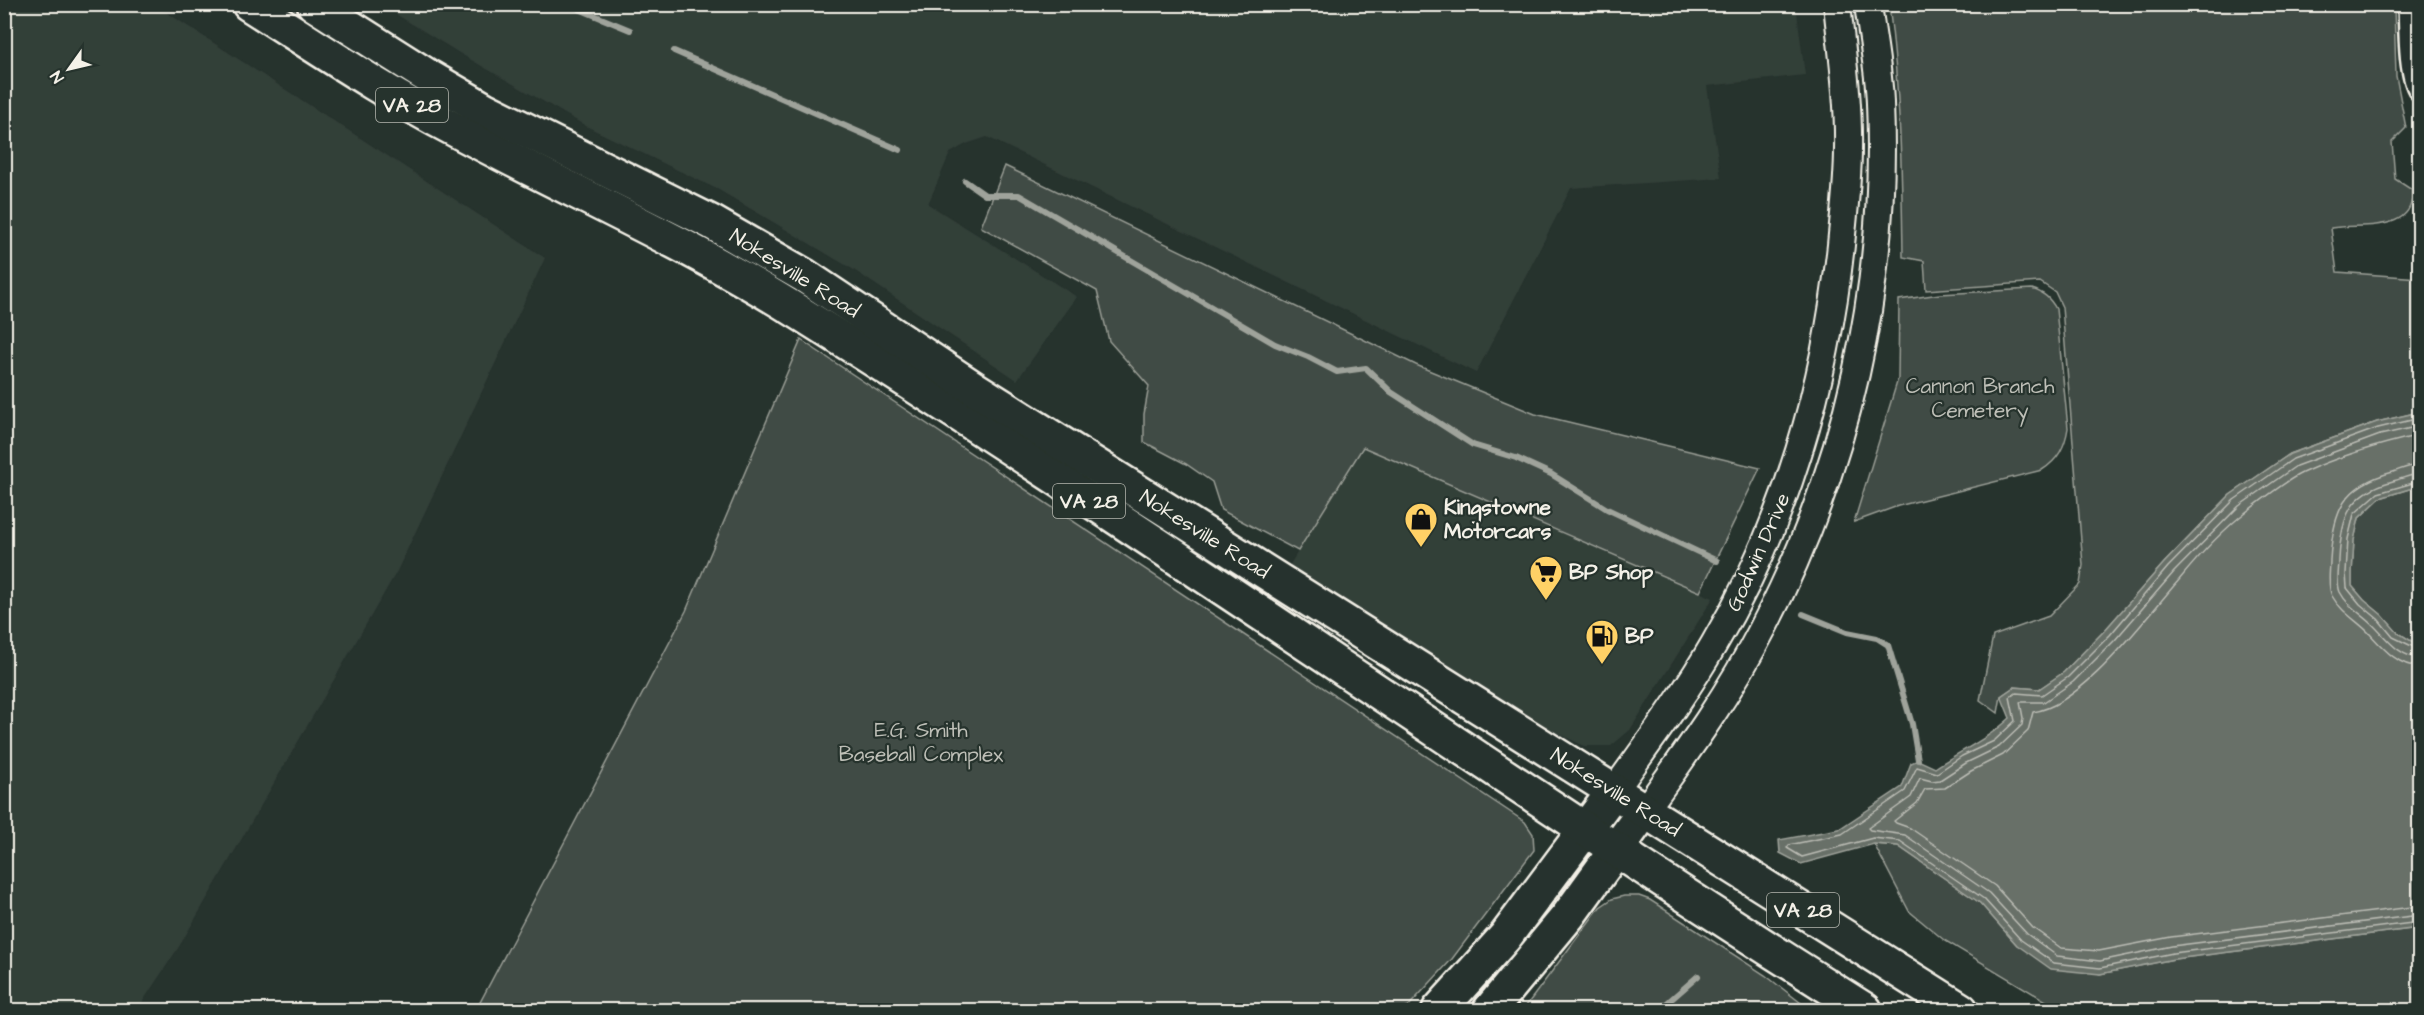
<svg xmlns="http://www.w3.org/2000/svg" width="2424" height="1015" font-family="'Architects Daughter',sans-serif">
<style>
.built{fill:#333f39}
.green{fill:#414b45;stroke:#9a9e96;stroke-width:1.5}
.water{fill:#676f68;stroke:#9fa39b;stroke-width:1.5}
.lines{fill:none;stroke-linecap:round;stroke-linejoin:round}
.shore{stroke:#bcbdb5;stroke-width:1.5}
.stream{stroke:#9fa39b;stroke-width:6}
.minor-casing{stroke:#f4f1e8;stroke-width:26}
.tertiary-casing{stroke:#f4f1e8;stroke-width:30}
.primary-casing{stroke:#f4f1e8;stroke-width:38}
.trunk-casing{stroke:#f4f1e8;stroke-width:38}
.minor{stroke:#26332d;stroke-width:21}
.tertiary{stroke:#26332d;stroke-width:26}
.primary{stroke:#26332d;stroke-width:33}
.trunk{stroke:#26332d;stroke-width:33}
.labels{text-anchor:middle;stroke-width:4.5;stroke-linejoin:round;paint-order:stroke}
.shield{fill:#26332d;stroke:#b6b8b0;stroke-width:1.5}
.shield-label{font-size:20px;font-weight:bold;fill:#f4f1e8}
.street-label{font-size:21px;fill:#f4f1e8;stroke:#26332d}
.park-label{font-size:21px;fill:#bebfb7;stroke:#26332d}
.poi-label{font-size:21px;font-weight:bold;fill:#f4f1e8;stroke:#26332d;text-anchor:start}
</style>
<rect width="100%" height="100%" fill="#26332d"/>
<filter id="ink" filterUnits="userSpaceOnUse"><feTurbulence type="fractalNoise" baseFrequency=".0167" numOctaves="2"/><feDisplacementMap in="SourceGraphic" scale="12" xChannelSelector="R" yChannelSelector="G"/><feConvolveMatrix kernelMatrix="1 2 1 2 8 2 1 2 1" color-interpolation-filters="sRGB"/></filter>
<g filter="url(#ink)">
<g class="built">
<path d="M5 4 155 5 545 258 397 571 180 945 137 1010H5Z"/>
<path d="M381 5H1796L1805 75 1707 86 1721 178 1571 188 1476 373 987 137 966 144 950 153 928 204 1077 297 1017 380 854 270 719 190 586 126 461 54Z"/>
<path d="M1363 447 1713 598 1630 730 1611 746H1584L1550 729 1289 566Z"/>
</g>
<g class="green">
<path d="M1889 5H2394L2396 76 2406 128 2392 142 2395 179 2412 190C2416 234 2361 223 2331 228L2337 272 2419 278V412L2377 422 2290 454 2230 495 2164 563 2105 630 2064 672 2039 689 2014 687 2001 696 1998 713 1980 700 1993 636 2049 616 2080 584 2083 565 2062 307 2055 292 2040 282 1926 290 1924 261 1903 257C1902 172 1900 89 1889 5Z"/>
<path d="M1005 166 1416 365 1535 414 1760 468 1700 592 1363 447 1298 551 1221 510 1212 482 1186 464 1144 442V414L1149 386 1109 341 1097 291 981 227Z"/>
<path d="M2032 289C2044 293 2050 298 2056 309L2068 428C2065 447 2058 460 2042 470L1898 506 1854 522 1898 379 1899 300 1940 294Z"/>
<path d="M801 340 1525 822 1533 834 1534 850 1452 959 1405 1010H476L686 611Z"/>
<path d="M2419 486V646L2397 632 2382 615 2364 600 2352 586V573L2354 540 2359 518 2380 498Z"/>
<path d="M1874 844 1898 846 1980 903 2017 945 2100 974 2174 959 2419 928V1010H2160L2109 1006 2056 1007 1944 940 1909 911Z"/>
<path d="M1624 896H1639L1650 900 1765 975 1810 1010H1523L1600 907 1612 899Z"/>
</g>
<path class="water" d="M2419 412V486L2380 498 2359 518 2354 540 2352 573V586L2364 600 2382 615 2397 632 2419 646V928L2174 959 2100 974 2051 969 2017 945 1980 903 1898 846 1874 844 1801 864 1780 853 1779 840 1839 829 1902 787 1911 763 1918 760 1935 768C1960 751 1988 739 2010 718L2001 696 2014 687 2039 689 2064 672 2105 630 2164 563 2230 495 2290 454 2377 422Z"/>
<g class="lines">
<g class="shore">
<path d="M2420 418 2378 428 2293 459 2234 500 2168 567 2110 635 2068 677 2042 695 2016 693 2010 697 2015 721 1994 741 1962 756 1937 773 1917 767 1905 791 1842 834 1789 845 1787 848 1802 857 1873 838 1900 841 1984 899 2021 940 2054 963 2100 968 2173 953 2420 922"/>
<path d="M2420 426 2380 435 2296 466 2239 506 2174 572 2115 640 2073 682 2044 702H2020L2023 718 2022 725 1999 747 1966 763 1940 780 1932 781 1920 778 1911 797 1868 828 1870 830 1905 835 1989 893 2027 934 2057 956 2100 961 2172 946 2420 915"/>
<path d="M2420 435C2380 444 2339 456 2302 473 2285 481 2262 500 2246 512 2224 529 2197 558 2179 580 2146 617 2082 706 2033 712L2028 731 2003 755 1971 771 1945 788 1925 789 1917 803 1894 821 1896 823 1910 828 1995 886 2033 928 2061 948 2099 951 2171 937 2420 906"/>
<path d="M2420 465C2410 465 2402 469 2393 472 2343 485 2333 511 2330 560 2330 571 2327 586 2332 596 2341 612 2356 620 2368 632 2382 647 2397 666 2420 667"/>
<path d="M2420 474C2411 474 2402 479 2393 481 2349 493 2341 517 2339 560 2339 569 2336 583 2340 592 2347 606 2362 614 2372 624 2386 637 2398 657 2420 658"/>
<path d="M2420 481 2378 493 2354 514 2348 539 2346 573 2347 588 2360 604 2378 619 2393 637 2420 650"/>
</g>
<g class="stream">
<path d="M567 4 630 30"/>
<path d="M674 51 900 150"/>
<path d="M965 181 985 195H1019L1275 344 1308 357 1337 372 1366 368 1391 392 1473 445 1516 458 1551 474 1607 509 1717 561"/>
<path d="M1803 614 1847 632 1877 638 1888 645 1912 724 1918 760"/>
<path d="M1659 1010 1698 976"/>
</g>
<defs>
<path id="minor" d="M2409 4C2410 25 2409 75 2420 90"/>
<g id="tertiary">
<path d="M1614 791C1649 742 1684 696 1714 644 1786 523 1826 384 1841 245 1844 213 1848 181 1848 149 1849 101 1842 53 1837 4"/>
<path d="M1645 810C1687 752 1730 693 1763 628 1847 467 1888 285 1880 103 1879 71 1872 37 1868 4"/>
</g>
<g id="primary">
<path d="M1439 1010 1505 937 1614 791"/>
<path d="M1490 1010 1568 916 1645 810"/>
</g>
<g id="trunk">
<path d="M249 4C317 47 383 92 454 129 569 191 689 243 800 313 1160 539 1506 784 1865 1010"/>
<path d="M314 4 429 77 484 109 711 222 805 276 975 389 1961 1010"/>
</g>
</defs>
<use href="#minor" class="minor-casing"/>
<use href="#tertiary" class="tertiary-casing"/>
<use href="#primary" class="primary-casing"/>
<use href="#trunk" class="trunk-casing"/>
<use href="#minor" class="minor"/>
<use href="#tertiary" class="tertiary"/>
<use href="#primary" class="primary"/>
<use href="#trunk" class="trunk"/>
</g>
</g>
<defs>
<symbol id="shop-pin" viewBox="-11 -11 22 30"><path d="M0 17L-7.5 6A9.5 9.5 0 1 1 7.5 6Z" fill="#ffd166" stroke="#26332d"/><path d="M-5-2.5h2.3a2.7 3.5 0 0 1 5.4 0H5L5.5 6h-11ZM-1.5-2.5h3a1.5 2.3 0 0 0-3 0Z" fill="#111"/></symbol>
<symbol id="supermarket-pin" viewBox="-11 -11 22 30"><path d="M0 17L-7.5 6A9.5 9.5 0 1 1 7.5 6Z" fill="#ffd166" stroke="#26332d"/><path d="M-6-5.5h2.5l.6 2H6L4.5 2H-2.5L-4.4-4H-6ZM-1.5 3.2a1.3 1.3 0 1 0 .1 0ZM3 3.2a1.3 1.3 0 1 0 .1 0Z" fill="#111"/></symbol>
<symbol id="fuel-pin" viewBox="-11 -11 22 30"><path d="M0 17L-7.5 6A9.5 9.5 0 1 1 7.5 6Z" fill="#ffd166" stroke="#26332d"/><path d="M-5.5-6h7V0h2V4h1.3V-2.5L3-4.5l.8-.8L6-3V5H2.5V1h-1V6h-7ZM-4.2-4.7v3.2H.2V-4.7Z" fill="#111"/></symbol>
</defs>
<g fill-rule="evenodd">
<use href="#shop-pin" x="1402" y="500" width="38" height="52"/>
<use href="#supermarket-pin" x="1527" y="553" width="38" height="52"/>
<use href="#fuel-pin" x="1583" y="617" width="38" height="52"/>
</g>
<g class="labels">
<g class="shield">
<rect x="376" y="88" width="72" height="34" rx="4.5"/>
<rect x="1053" y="484" width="72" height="34" rx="4.5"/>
<rect x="1767" y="893" width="72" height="34" rx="4.5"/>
</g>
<g class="shield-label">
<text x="412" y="112">VA 28</text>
<text x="1089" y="508">VA 28</text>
<text x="1803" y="917">VA 28</text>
</g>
<g class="street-label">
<text transform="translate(795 273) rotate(32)" y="7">Nokesville Road</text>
<text transform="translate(1205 534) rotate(32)" y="7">Nokesville Road</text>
<text transform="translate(1758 552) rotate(-66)" y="7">Godwin Drive</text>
<text transform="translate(1616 792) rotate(32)" y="7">Nokesville Road</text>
</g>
<g class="park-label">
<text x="1980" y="393">Cannon Branch<tspan x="1980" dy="24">Cemetery</tspan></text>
<text x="921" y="737">E.G. Smith<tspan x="921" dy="24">Baseball Complex</tspan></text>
</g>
<g class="poi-label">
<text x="1444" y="514">Kingstowne<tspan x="1444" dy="24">Motorcars</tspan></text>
<text x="1569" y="579">BP Shop</text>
<text x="1625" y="643">BP</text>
</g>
</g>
<rect width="2424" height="1015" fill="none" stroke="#26332d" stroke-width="24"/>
<rect x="12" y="12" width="2400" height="991" fill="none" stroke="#f4f1e8" stroke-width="2" filter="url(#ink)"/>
<g transform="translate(69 69) rotate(236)" stroke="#26332d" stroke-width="4.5" paint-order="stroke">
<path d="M0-4.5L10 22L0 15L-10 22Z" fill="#f4f1e8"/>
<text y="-9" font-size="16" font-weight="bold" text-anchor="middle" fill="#f4f1e8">N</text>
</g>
</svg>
